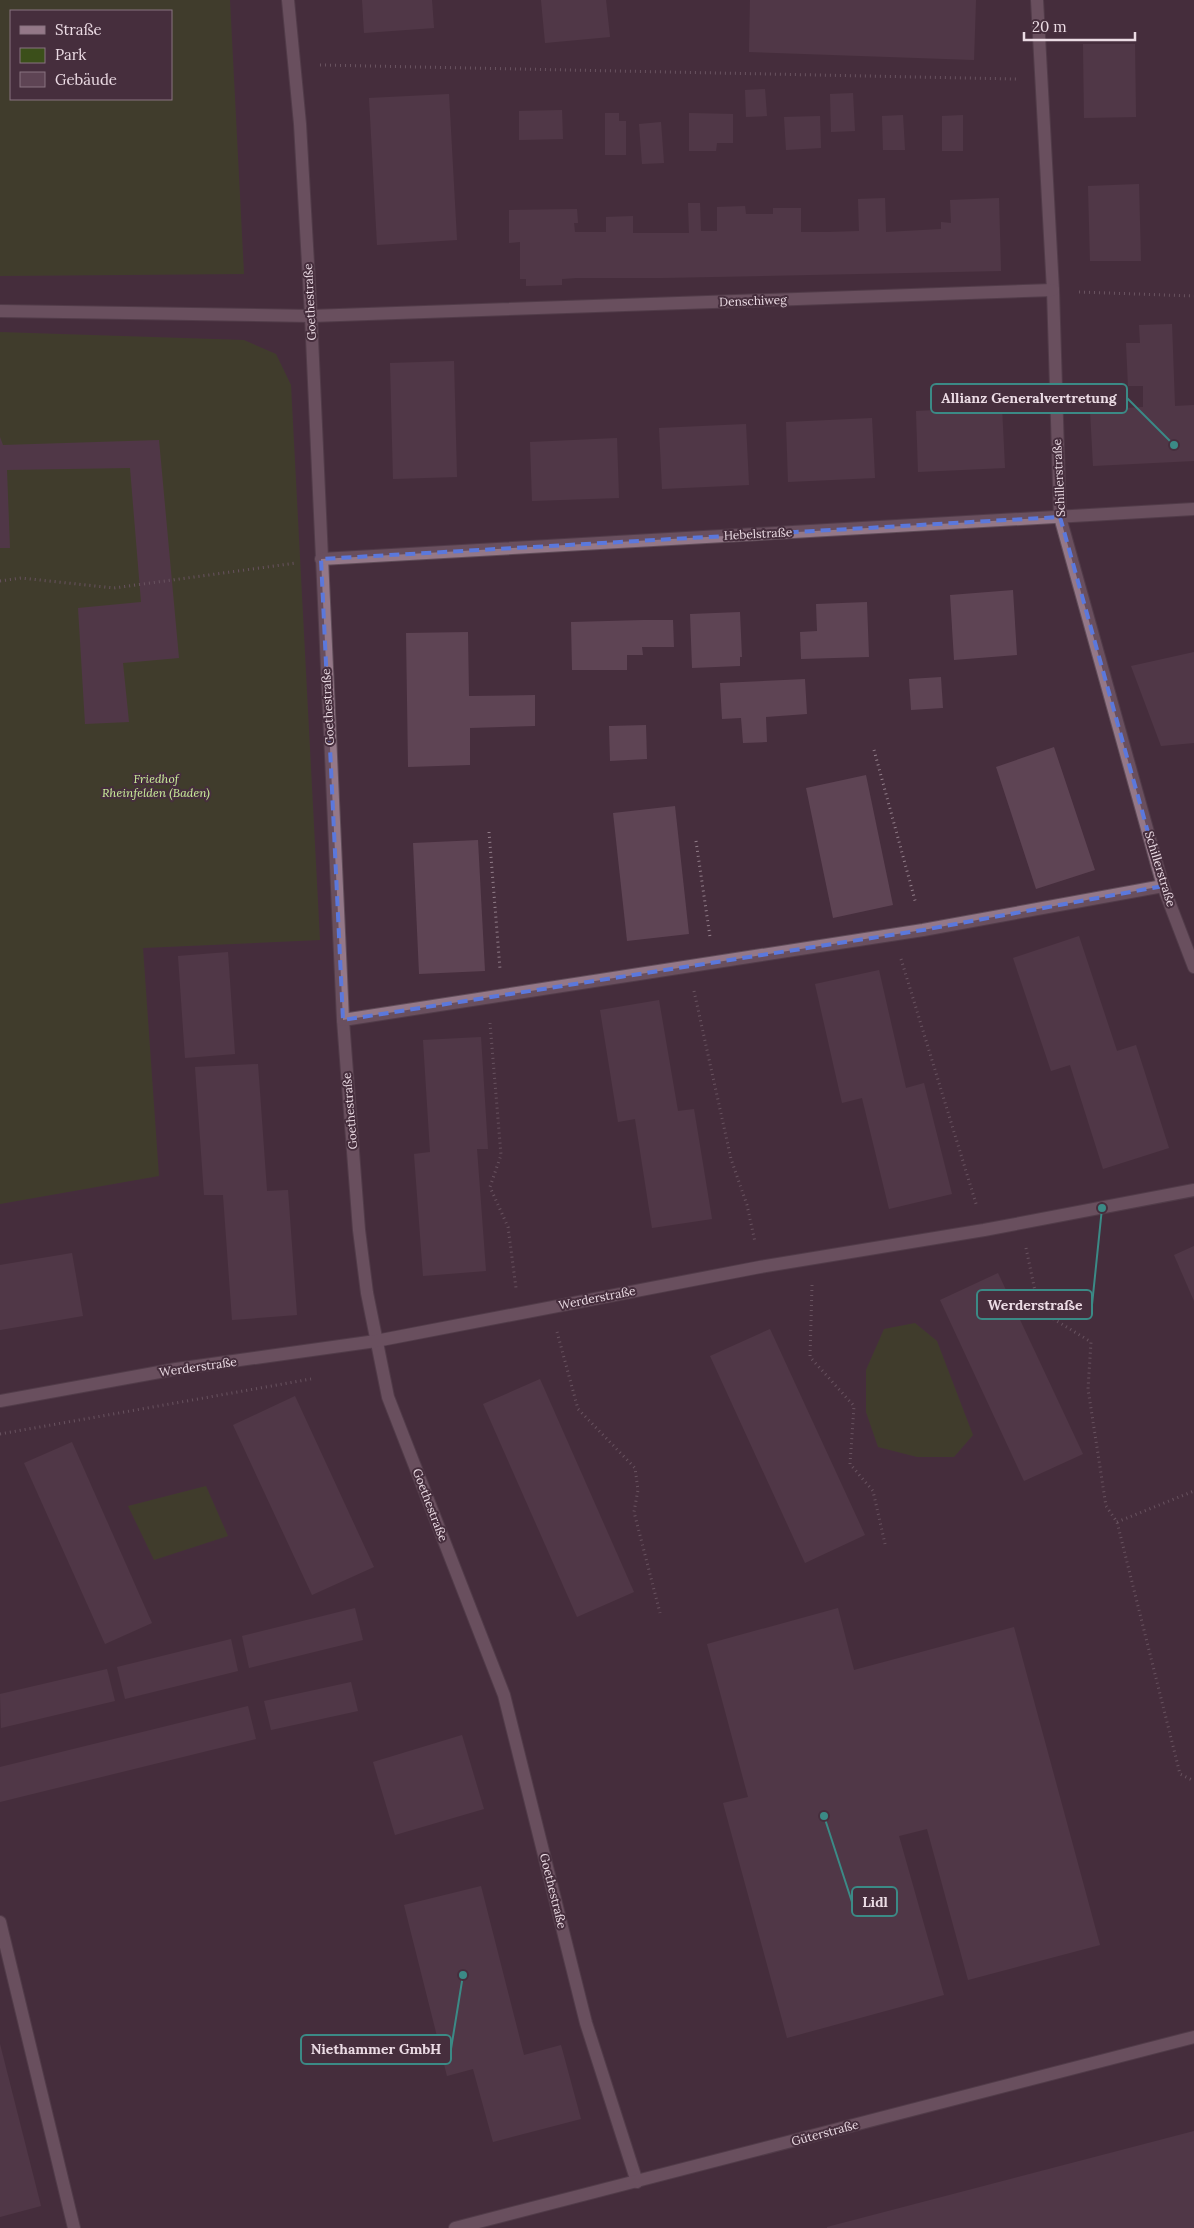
<svg xmlns="http://www.w3.org/2000/svg" width="1194" height="2228" font-family="Lora,serif">
<style>
.green{fill:#3b4f1a;fill-rule:evenodd}
.building{fill:#5e4454}
.lines{fill:none;stroke-linecap:round;stroke-linejoin:round}
.minor-casing{stroke:#614d59;stroke-width:14}
.path{stroke:#927e8a;stroke-width:3;stroke-dasharray:1 4;stroke-linecap:butt}
.minor{stroke:#947888;stroke-width:12}
.marked{fill:none;stroke:#5b78dc;stroke-width:4;stroke-dasharray:10 6;stroke-linejoin:round}
.labels{text-anchor:middle;stroke-width:4;stroke-linejoin:round;paint-order:stroke}
.street-label{font-size:12px;fill:#ebdbe4;stroke:#462e3d}
.park-label{font-size:12px;font-style:italic;fill:#cbef9b;stroke:#462e3d}
.leader{fill:none;stroke:#3b8a86;stroke-width:2}
.callout-dot{fill:#3b8a86;stroke:#462e3d;stroke-width:2}
.callout{fill:#462e3d;stroke:#3b8a86;stroke-width:2}
.callout-label{font-size:14px;text-anchor:middle;font-weight:bold;fill:#ebdbe4}
</style>
<rect width="100%" height="100%" fill="#462e3d"/>
<g class="green">
<path d="M0 0H230L244 274 0 276ZM11 11H171V99H11Z"/>
<path d="M0 332 244 340 276 354 291 385 320 940 143 948 159 1176 0 1204Z"/>
<path d="M915 1323 937 1341 973 1435 954 1457H917L878 1447 866 1412V1370L884 1329Z"/>
<path d="M206 1486 228 1536 154 1560 128 1506Z"/>
</g>
<g class="building">
<path d="M362 0H432L434 28 364 33Z"/>
<path d="M541 0H606L610 37 545 43Z"/>
<path d="M750 0H976L974 60 749 52Z"/>
<path d="M1083 44H1135L1136 117 1084 118Z"/>
<path d="M765 89 767 116 746 117 745 90Z"/>
<path d="M853 93 855 131 831 132 830 94Z"/>
<path d="M449 94 457 240 377 245 369 98Z"/>
<path d="M562 110 563 139 519 140V111Z"/>
<path d="M605 113H619V121H626V155H605Z"/>
<path d="M689 113 733 114V143H717L716 151H689Z"/>
<path d="M903 115 905 150H883L882 116Z"/>
<path d="M963 115V151H942V116Z"/>
<path d="M820 116 821 148 786 150 784 117Z"/>
<path d="M661 122 664 163 642 164 639 124Z"/>
<path d="M1139 184 1141 261H1090L1088 186Z"/>
<path d="M885 198 886 232 941 229V222L951 223 950 200 999 198 1001 271 661 278H576L562 279V285L526 286V279H520V242L509 243V210L577 209 578 223H574L575 232H606V217L633 216V233H689L688 203H700L701 231H717V207L745 206 746 214H773V208H801V232H829L859 231 858 199Z"/>
<path d="M1172 324 1175 406 1194 405V461L1093 466 1090 410 1143 407V386H1128L1126 343H1140L1139 325Z"/>
<path d="M454 361 457 477 393 479 390 363Z"/>
<path d="M1002 407 1005 468 918 472 916 411Z"/>
<path d="M872 418 875 478 788 482 786 422Z"/>
<path d="M746 424 749 485 662 489 659 428Z"/>
<path d="M0 437 3 445 159 440 179 658 123 663 129 722 85 724 78 608 141 602 130 468 7 470 10 548H0Z"/>
<path d="M617 438 619 498 532 501 530 442Z"/>
<path d="M1013 590 1017 655 954 660 950 595Z"/>
<path d="M867 602 869 657 801 659 800 632 817 631 816 604Z"/>
<path d="M740 612 742 657H740V666L692 668 690 614Z"/>
<path d="M643 620H673L674 647H642L643 655H627V670H572L571 622Z"/>
<path d="M468 632 469 696 535 695V726L470 728V765L408 767 406 633Z"/>
<path d="M1194 652V743L1161 746 1131 666Z"/>
<path d="M941 677 943 708 911 710 909 679Z"/>
<path d="M805 679 807 714 766 717 767 742 743 743 741 718 722 719 720 683Z"/>
<path d="M646 725 647 759 610 761 609 726Z"/>
<path d="M1054 747 1095 870 1036 889 996 767Z"/>
<path d="M866 775 893 905 833 918 806 788Z"/>
<path d="M675 806 689 934 627 941 613 813Z"/>
<path d="M478 840 485 971 419 974 413 843Z"/>
<path d="M1079 936 1117 1051 1136 1045 1169 1148 1103 1169 1070 1065 1051 1071 1013 958Z"/>
<path d="M228 952 235 1054 185 1058 178 956Z"/>
<path d="M879 970 906 1088 924 1083 952 1194 889 1209 862 1098 842 1103 815 984Z"/>
<path d="M659 1000 678 1111 694 1109 712 1219 652 1228 635 1119 618 1122 600 1010Z"/>
<path d="M481 1037 488 1149H477L486 1271 423 1276 414 1154 430 1152 423 1040Z"/>
<path d="M258 1064 267 1191 288 1190 297 1315 232 1320 223 1195H204L195 1067Z"/>
<path d="M1194 1246V1301L1174 1255Z"/>
<path d="M72 1253 83 1316 0 1330V1265Z"/>
<path d="M998 1273 1083 1454 1024 1481 940 1300Z"/>
<path d="M770 1329 865 1535 805 1563 710 1356Z"/>
<path d="M540 1379 634 1592 577 1617 483 1404Z"/>
<path d="M295 1396 374 1567 312 1595 233 1425Z"/>
<path d="M72 1442 152 1623 105 1644 24 1463Z"/>
<path d="M355 1608 363 1640 249 1668 242 1636Z"/>
<path d="M838 1608 854 1670 1014 1627 1100 1945 968 1980 927 1829 899 1836 944 1995 787 2038 723 1803 748 1797 707 1644Z"/>
<path d="M231 1639 238 1671 125 1699 117 1667Z"/>
<path d="M107 1669 115 1701 1 1728 0 1694Z"/>
<path d="M351 1682 358 1711 271 1730 264 1701Z"/>
<path d="M248 1706 256 1739 0 1802V1767Z"/>
<path d="M462 1735 484 1809 395 1835 373 1762Z"/>
<path d="M481 1886 524 2055 561 2045 581 2119 493 2142 473 2069 447 2076 404 1905Z"/>
<path d="M0 2044 41 2206 0 2217Z"/>
<path d="M1194 2131V2228H827V2227Z"/>
</g>
<g class="lines">
<defs>
<g id="minor">
<path d="M288 0 300 124 311 316 343 1020 359 1230 367 1293 388 1397 504 1695 586 2023 637 2182"/>
<path d="M1037 0 1053 290 1060 517 1163 886 1194 967"/>
<path d="M0 311 311 316 1053 290"/>
<path d="M321 559 1194 509"/>
<path d="M343 1020 923 930 1163 886"/>
<path d="M0 1401 176 1369 376 1341 760 1267 984 1230 1194 1190"/>
<path d="M0 1922 74 2228"/>
<path d="M455 2228 1194 2037"/>
</g>
</defs>
<use href="#minor" class="minor-casing"/>
<g class="path">
<path d="M320 65 1016 79"/>
<path d="M1079 292 1194 296"/>
<path d="M0 581 21 578 114 588 296 563"/>
<path d="M874 750 916 904"/>
<path d="M489 832 500 969"/>
<path d="M696 841 710 937"/>
<path d="M901 959 977 1207"/>
<path d="M694 991 731 1159 747 1205 755 1242"/>
<path d="M490 1023 501 1155 490 1187 508 1227 516 1288"/>
<path d="M1026 1248 1039 1310 1091 1342 1088 1389 1106 1506 1117 1522 1180 1774 1194 1781"/>
<path d="M812 1285 810 1357 854 1406 850 1464 873 1491 885 1544"/>
<path d="M557 1332 578 1409 635 1468 638 1490 634 1512 660 1613"/>
<path d="M0 1434 311 1379"/>
<path d="M1117 1522 1194 1491"/>
</g>
<use href="#minor" class="minor"/>
</g>
<path d="M0 0H1194V2228H0ZM1060 517 1163 886 923 930 343 1020 321 559Z" fill="#462e3d" fill-opacity=".55" fill-rule="evenodd"/>
<path class="marked" d="M1060 517 1163 886 923 930 343 1020 321 559Z"/>
<g class="labels">
<g class="street-label">
<text transform="translate(753 301) rotate(-2)" y="4">Denschiweg</text>
<text transform="translate(310 302) rotate(-93)" y="4">Goethestraße</text>
<text transform="translate(1059 478) rotate(-93)" y="4">Schillerstraße</text>
<text transform="translate(758 534) rotate(-3)" y="4">Hebelstraße</text>
<text transform="translate(328 707) rotate(-93)" y="4">Goethestraße</text>
<text transform="translate(1160 869) rotate(73)" y="4">Schillerstraße</text>
<text transform="translate(350 1111) rotate(-95)" y="4">Goethestraße</text>
<text transform="translate(597 1298) rotate(-11)" y="4">Werderstraße</text>
<text transform="translate(198 1367) rotate(-8)" y="4">Werderstraße</text>
<text transform="translate(430 1505) rotate(69)" y="4">Goethestraße</text>
<text transform="translate(553 1891) rotate(76)" y="4">Goethestraße</text>
<text transform="translate(825 2133) rotate(-15)" y="4">Güterstraße</text>
</g>
<g class="park-label">
<text x="156" y="783">Friedhof<tspan x="156" dy="14">Rheinfelden (Baden)</tspan></text>
</g>
</g>
<path class="leader" d="M1174 445L1127 398M1102 1208L1092 1305M824 1816L852 1902M463 1975L451 2049"/>
<g class="callout-dot">
<circle cx="1174" cy="445" r="5"/>
<circle cx="1102" cy="1208" r="5"/>
<circle cx="824" cy="1816" r="5"/>
<circle cx="463" cy="1975" r="5"/>
</g>
<g class="callout">
<rect x="931" y="384" width="196" height="29" rx="5"/>
<rect x="977" y="1290" width="115" height="29" rx="5"/>
<rect x="852" y="1887" width="45" height="29" rx="5"/>
<rect x="301" y="2035" width="150" height="29" rx="5"/>
</g>
<g class="callout-label">
<text x="1029" y="403">Allianz Generalvertretung</text>
<text x="1035" y="1310">Werderstraße</text>
<text x="875" y="1907">Lidl</text>
<text x="376" y="2054">Niethammer GmbH</text>
</g>
<rect x="10" y="10" width="162" height="90" fill="#462e3d" stroke="#887380"/>
<rect x="20" y="26" width="25" height="8" fill="#947888" stroke="#887380"/>
<text x="55" y="35" font-size="15" fill="#ebdbe4">Straße</text>
<rect x="20" y="48" width="25" height="15" fill="#3b4f1a" stroke="#887380"/>
<text x="55" y="60" font-size="15" fill="#ebdbe4">Park</text>
<rect x="20" y="72" width="25" height="15" fill="#5e4454" stroke="#887380"/>
<text x="55" y="85" font-size="15" fill="#ebdbe4">Gebäude</text>
<path d="M1024 32v8h111v-8" fill="none" stroke="#ebdbe4" stroke-width="2.5"/>
<text x="1032" y="32" font-size="15" fill="#ebdbe4" stroke="#462e3d" stroke-width="4" paint-order="stroke">20 m</text>
</svg>
